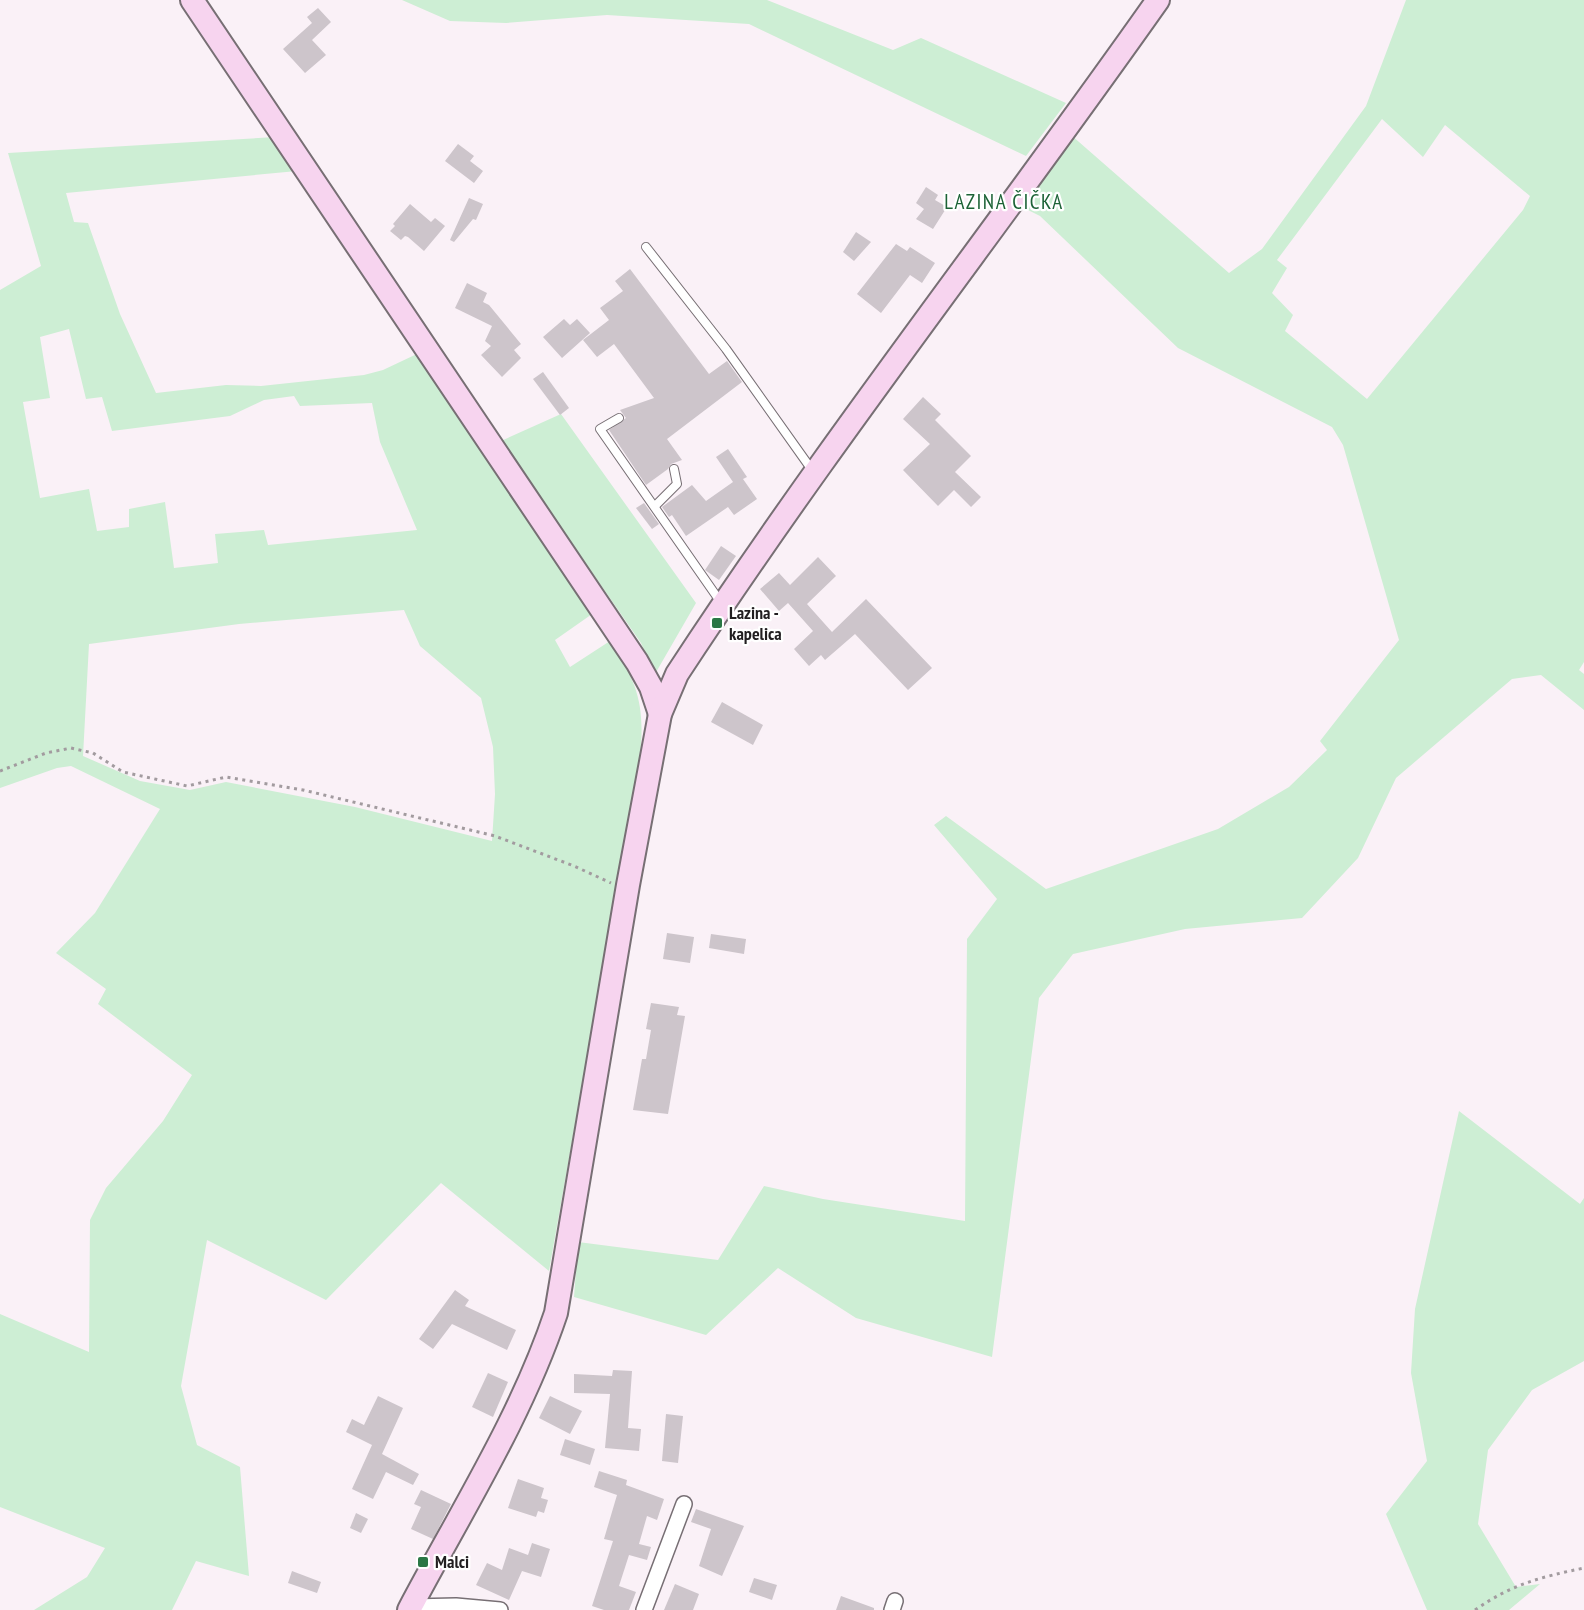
<svg xmlns="http://www.w3.org/2000/svg" width="1584" height="1610" font-family="'PT Sans Narrow',sans-serif">
<style>
.green{fill:#cdeed4;fill-rule:evenodd}
.building{fill:#cdc5cb}
.lines{fill:none;stroke-linecap:round;stroke-linejoin:round}
.lane-casing{stroke:#776f74;stroke-width:10}
.street-casing{stroke:#776f74;stroke-width:18}
.secondary-casing{stroke:#776f74;stroke-width:26}
.path{stroke:#a29b9f;stroke-width:3;stroke-dasharray:3 4.5;stroke-linecap:butt}
.lane{stroke:#fff;stroke-width:8}
.street{stroke:#fff;stroke-width:15}
.secondary{stroke:#f7d4ef;stroke-width:22}
.poi-dot{fill:#2a7745;stroke:#fff;stroke-width:2}
.labels{text-anchor:middle;stroke-width:4.5;stroke-linejoin:round;paint-order:stroke}
.poi-label{font-size:18px;font-weight:bold;fill:#211e20;stroke:#fff;text-anchor:start}
.quarter-label{font-size:21px;letter-spacing:1.5px;fill:#1c6236;stroke:#fff}
</style>
<rect width="100%" height="100%" fill="#faf1f7"/>
<g class="green">
<path d="M402 0H767L893 50 921 38 1066 103 1026 156 749 24 607 15 506 23 450 21Z"/>
<path d="M1406 0H1584V662L1579 670 1584 674V710L1541 675 1512 679 1396 778 1358 858 1302 918 1185 929 1073 954 1039 998 992 1357 856 1318 778 1268 706 1335 574 1297 578 1242 718 1260 764 1186 823 1199 965 1221 967 939 997 899 934 825 946 816 1046 889 1218 829 1289 787 1327 750 1320 741 1399 640 1343 445 1332 427 1178 348 1040 216 1022 207 1071 135 1229 273 1262 249 1366 106ZM1382 119 1423 157 1445 125 1530 196 1523 210 1367 399 1285 331 1293 315 1272 293 1287 268 1277 260Z"/>
<path d="M275 137 297 171 66 193 74 222 88 223 120 314 156 393 226 385 261 386 364 375 383 370 419 353 595 612 555 640 570 667 610 641C639 684 645 707 640 758L549 1271 441 1183 326 1300 207 1240 181 1386 197 1445 240 1467 249 1576 196 1561 172 1610H34L87 1577 105 1548 0 1507V1314L89 1352 90 1220 106 1188 163 1121 192 1075 98 1004 106 989 56 953 95 913 160 809 71 766 57 768 0 788V290L41 266 8 153ZM69 329 86 399 102 397 112 431 230 416 264 400 294 396 300 406 372 403 380 442 417 530 268 545 264 530 215 534 218 563 174 568 165 502 129 509V527L97 531 89 489 40 498 23 402 50 398 40 337ZM404 610 420 646 481 698 493 747 495 794 492 841 355 807 226 782 190 790 140 781 83 756 89 644 239 624Z"/>
<path d="M561 414 696 603 655 674 641 643 501 441Z"/>
<path d="M1459 1111 1580 1204 1584 1198V1361L1532 1390 1488 1450 1478 1524 1516 1587 1540 1584 1509 1610H1427L1386 1514 1427 1461 1411 1373 1415 1309Z"/>
</g>
<g class="building">
<path d="M318 8 331 22 312 40 326 55 305 73 283 49 312 23 307 17Z"/>
<path d="M458 144 474 156 470 161 483 171 474 183 445 161Z"/>
<path d="M926 187 938 195 935 200 947 207 933 229 916 219 924 209 916 203Z"/>
<path d="M469 198 483 204 476 220 473 219 454 242 450 240Z"/>
<path d="M410 204 431 222 435 218 445 226 424 251 408 237 405 236 401 240 390 231 395 226 393 224Z"/>
<path d="M856 232 871 242 854 261 843 252Z"/>
<path d="M896 244 907 251 910 247 935 263 922 283 910 275 881 313 857 294Z"/>
<path d="M630 269 709 374 727 361 742 382 667 439 682 460 671 464 668 469 646 485 609 430 626 418 620 410 654 398 614 344 597 357 583 340 609 320 600 308 623 291 615 281Z"/>
<path d="M467 283 487 293 483 302 489 305 521 344 514 350 521 358 502 377 481 355 491 346 485 341 492 326 455 308Z"/>
<path d="M564 319 570 325 577 319 590 333 562 358 543 337Z"/>
<path d="M543 372 569 408 560 415 533 379Z"/>
<path d="M923 397 941 414 935 420 971 456 955 472 981 497 971 507 954 490 938 506 903 470 930 444 903 419Z"/>
<path d="M728 449 747 477 743 479 757 499 734 515 728 507 686 536 672 515 669 517 662 507 692 485 706 501 733 482 716 457Z"/>
<path d="M644 503 659 524 652 529 636 508Z"/>
<path d="M721 546 736 556 719 580 705 570Z"/>
<path d="M818 557 836 576 807 604 832 632 866 599 932 668 908 690 855 634 825 660 821 655 809 666 794 649 813 631 788 603 779 611 760 589 779 573 790 585Z"/>
<path d="M722 702 763 725 753 745 711 722Z"/>
<path d="M667 933 694 937 690 963 663 959Z"/>
<path d="M711 934 746 939 744 954 709 948Z"/>
<path d="M651 1003 679 1007 677 1015 685 1016 668 1114 633 1110 642 1059H646L651 1030 646 1029Z"/>
<path d="M455 1290 469 1300 465 1306 516 1330 507 1350 452 1324 433 1349 419 1339Z"/>
<path d="M613 1370 632 1371 628 1428 641 1429 639 1451 605 1448 610 1394 574 1393V1374L612 1376Z"/>
<path d="M488 1373 508 1382 493 1417 472 1407Z"/>
<path d="M378 1396 403 1408 382 1454 419 1474 413 1485 386 1472 373 1499 352 1489 372 1445 346 1432 352 1419 364 1425Z"/>
<path d="M550 1396 582 1411 570 1434 539 1418Z"/>
<path d="M666 1414 683 1416 678 1463 662 1461Z"/>
<path d="M565 1439 595 1449 590 1465 560 1455Z"/>
<path d="M599 1471 627 1480 626 1485 664 1499 657 1520 647 1516 639 1544 651 1547 647 1560 629 1555 619 1586 636 1592 629 1610H604L592 1606 613 1541 604 1539 617 1495 594 1487Z"/>
<path d="M518 1479 544 1488 541 1498 548 1500 544 1513 538 1511 536 1517 508 1508Z"/>
<path d="M421 1490 451 1504 433 1539 411 1529 421 1507 414 1504Z"/>
<path d="M696 1509 744 1526 722 1576 699 1566 711 1529 691 1522Z"/>
<path d="M356 1513 368 1519 361 1533 350 1528Z"/>
<path d="M532 1543 550 1549 541 1577 522 1571 509 1600 476 1585 487 1563 502 1570 509 1548 528 1555Z"/>
<path d="M292 1571 321 1582 317 1593 288 1583Z"/>
<path d="M754 1578 777 1585 772 1600 749 1592Z"/>
<path d="M675 1584 699 1594 693 1610H664Z"/>
<path d="M841 1596 874 1608V1610H836Z"/>
</g>
<g class="lines">
<defs>
<g id="lane">
<path d="M646 247 726 349 812 470"/>
<path d="M619 418 600 429 722 604"/>
<path d="M655 506 677 484 674 469"/>
</g>
<g id="street">
<path d="M411 1607 456 1606 500 1610"/>
<path d="M644 1610 684 1504"/>
<path d="M892 1610 895 1601"/>
</g>
<g id="secondary">
<path d="M192 0 637 662 651 687 660 714"/>
<path d="M409 1610C460 1513 521 1418 556 1313L628 885 660 714 677 674C828 443 999 226 1158 0"/>
</g>
</defs>
<use href="#lane" class="lane-casing"/>
<use href="#street" class="street-casing"/>
<use href="#secondary" class="secondary-casing"/>
<g class="path">
<path d="M0 771 46 753 71 748 93 753 123 772 187 786 226 777 303 790 495 836 574 866 611 883"/>
<path d="M1475 1610C1512 1584 1541 1577 1584 1568"/>
</g>
<use href="#lane" class="lane"/>
<use href="#street" class="street"/>
<use href="#secondary" class="secondary"/>
</g>
<g class="poi-dot">
<rect x="711" y="617" width="12" height="12" rx="3"/>
<rect x="417" y="1556" width="12" height="12" rx="3"/>
</g>
<g class="labels">
<g class="poi-label">
<text x="729" y="619">Lazina -<tspan x="729" dy="21">kapelica</tspan></text>
<text x="435" y="1568">Malci</text>
</g>
<g class="quarter-label">
<text x="1004" y="209">LAZINA ČIČKA</text>
</g>
</g>
</svg>
